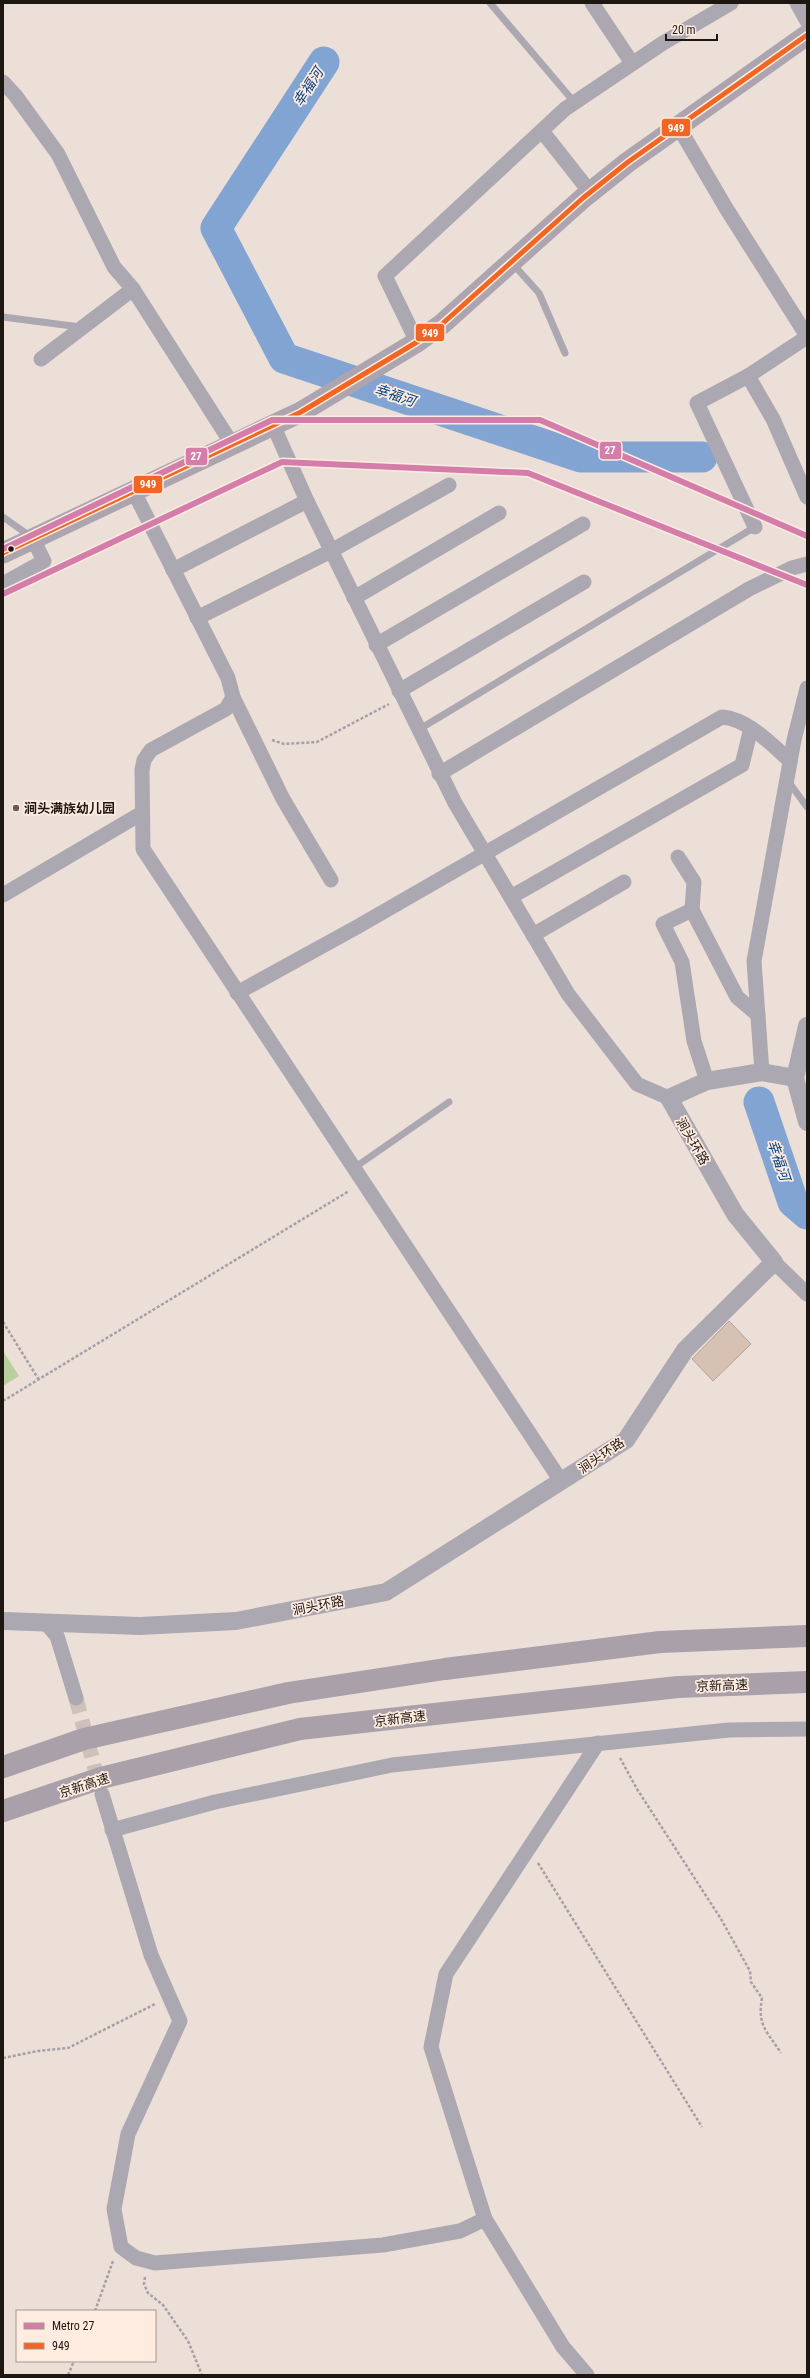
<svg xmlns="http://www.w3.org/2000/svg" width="810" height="2378" font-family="'Roboto Condensed','Noto Sans SC',sans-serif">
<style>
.forest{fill:#bacf9f}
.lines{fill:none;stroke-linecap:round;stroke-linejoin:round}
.river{stroke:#82a4d3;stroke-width:31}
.building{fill:#d7c1b2;stroke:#aea49d}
.minor-tunnel{stroke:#cdc1b9;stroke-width:15;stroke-dasharray:15 8;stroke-linecap:butt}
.path{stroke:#a69fa5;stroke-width:2.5;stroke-dasharray:3 2;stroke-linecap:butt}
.service{stroke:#aca8b2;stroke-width:7}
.minor{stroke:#aca8b2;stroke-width:15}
.tertiary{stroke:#aca8b2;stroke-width:18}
.secondary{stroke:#aca5b0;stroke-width:21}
.motorway{stroke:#aaa0a9;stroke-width:22}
.bus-1-casing{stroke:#ffece0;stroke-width:8}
.bus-1{stroke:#f26522;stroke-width:5}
.metro-1-casing{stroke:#ffece0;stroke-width:9}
.metro-1{stroke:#d47daa;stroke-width:6}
.bus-dot{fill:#1e1611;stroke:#ffece0;stroke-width:1.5}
.poi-dot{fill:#665c56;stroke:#ffece0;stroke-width:1.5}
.labels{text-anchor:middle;stroke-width:3.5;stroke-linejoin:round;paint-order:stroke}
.poi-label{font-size:13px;font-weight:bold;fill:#1e1611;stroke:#ffece0;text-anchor:start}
.street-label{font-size:13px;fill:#1e1611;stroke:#ffece0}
.water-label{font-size:14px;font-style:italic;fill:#044080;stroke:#ffece0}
.line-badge{stroke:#ffece0;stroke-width:1.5}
.badge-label{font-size:11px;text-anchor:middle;font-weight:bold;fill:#fff}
</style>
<rect width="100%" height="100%" fill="#ecdfd7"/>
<path class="forest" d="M3 1351 19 1376 3 1386Z"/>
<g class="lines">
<g class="river">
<path d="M324 62 216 228 284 358 581 457H702"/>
<path d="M759 1102 793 1202 807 1214"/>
</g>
</g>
<path class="building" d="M729 1321 751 1344 713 1381 692 1359Z"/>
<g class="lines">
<path class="minor-tunnel" d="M76 1698 100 1788"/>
<g class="path">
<path d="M272 740 284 744 317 742 389 704"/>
<path d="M3 1322 39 1380"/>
<path d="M3 1401 349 1191"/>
<path d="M620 1758 637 1789 721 1919 750 1971 751 1982 762 1998C757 2026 767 2031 781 2053"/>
<path d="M538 1863 702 2127"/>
<path d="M3 2058 38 2051 68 2048 155 2004"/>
<path d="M145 2277 144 2284 148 2293 163 2305 188 2341 202 2375"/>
<path d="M95 2311 113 2261"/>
<path d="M68 2375 74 2361"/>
</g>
<g class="service">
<path d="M490 3 575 103"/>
<path d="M512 263 539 293 565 353"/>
<path d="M3 317 80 327"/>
<path d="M3 517 30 536"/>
<path d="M418 730 755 527"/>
<path d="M788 781 807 807"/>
<path d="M354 1168 449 1102"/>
</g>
<g class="minor">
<path d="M592 3 632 63"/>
<path d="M797 3 807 21"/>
<path d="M3 82 15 95 58 154 114 267 133 289 232 444"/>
<path d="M678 126 726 208 807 336"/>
<path d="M542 131 590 192"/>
<path d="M417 342 385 276 565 109 663 43 731 3"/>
<path d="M41 359 133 289"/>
<path d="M748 376 773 419 807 497"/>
<path d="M273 425 307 501 455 803 568 994 637 1084 669 1098"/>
<path d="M134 492 228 678 233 697 226 709 151 750 144 760 142 770 143 849 561 1481"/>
<path d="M755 527 697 403 748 376 807 337"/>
<path d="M173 570 307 501"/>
<path d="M3 584 44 561 33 539"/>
<path d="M354 598 499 513"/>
<path d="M197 618 331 551 449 485"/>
<path d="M376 645 583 524"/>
<path d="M399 691 584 582"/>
<path d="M233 697 283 799 331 880"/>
<path d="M439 774 749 589 792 568 807 564"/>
<path d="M678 857 694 882 692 910"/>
<path d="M3 895 142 813"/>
<path d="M511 897 742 765 751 728"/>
<path d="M533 935 624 882"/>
<path d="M237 993 357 927 722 717C748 719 771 744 790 761"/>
<path d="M762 1072 754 961 794 740 807 688"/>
<path d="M707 1081 694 1041 682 962 663 924 692 910 737 997 758 1015"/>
<path d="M774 1262 807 1294"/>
<path d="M45 1622 57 1636 76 1698"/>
<path d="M102 1794 151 1955 180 2021 128 2134 114 2209 121 2247 136 2258 155 2263 383 2245 460 2231 485 2219 563 2347 587 2375"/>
<path d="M112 1830 215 1802 392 1765 729 1730 807 1729"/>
<path d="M485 2219 431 2047 446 1974 598 1743"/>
</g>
<g class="tertiary">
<path d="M807 1026 795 1078 807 1122"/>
<path d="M3 1621 140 1626 236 1621 386 1592 626 1440 685 1350 774 1262 735 1214 669 1098 707 1081 762 1072 795 1078"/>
</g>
<path class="secondary" d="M3 553 301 412 417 342 442 324 583 198 628 162 807 35"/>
<g class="motorway">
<path d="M3 1767 84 1739 288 1693 445 1669 660 1642 807 1636"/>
<path d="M3 1811 101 1778 300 1729 678 1687 807 1682"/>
</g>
<defs>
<path id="bus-1" d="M3 553 301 412 417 342 442 324 583 198 628 162 807 35"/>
</defs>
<use href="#bus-1" class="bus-1-casing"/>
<use href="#bus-1" class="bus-1"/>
<defs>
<g id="metro-1">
<path d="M3 549 272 420H540L807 536"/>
<path d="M3 594 282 462 528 473 807 585"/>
</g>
</defs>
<use href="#metro-1" class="metro-1-casing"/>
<use href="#metro-1" class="metro-1"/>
</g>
<circle class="bus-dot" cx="11" cy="549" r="3.5"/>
<circle class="poi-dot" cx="16" cy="808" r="4"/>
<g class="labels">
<g class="poi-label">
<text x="24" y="813">涧头满族幼儿园</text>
</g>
<g class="street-label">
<text transform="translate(693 1141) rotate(60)" y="5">涧头环路</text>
<text transform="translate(601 1455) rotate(-34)" y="5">涧头环路</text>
<text transform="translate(318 1605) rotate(-11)" y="5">涧头环路</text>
<text transform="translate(722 1685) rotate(-2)" y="5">京新高速</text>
<text transform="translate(400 1718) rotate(-7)" y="5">京新高速</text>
<text transform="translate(84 1785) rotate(-18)" y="5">京新高速</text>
</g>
<g class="water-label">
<text transform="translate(308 87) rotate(-57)" y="5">幸福河</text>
<text transform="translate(395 395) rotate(18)" y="5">幸福河</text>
<text transform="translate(779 1160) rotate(71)" y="5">幸福河</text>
</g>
</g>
<g class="line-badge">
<rect x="661" y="118" width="30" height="19" rx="4" fill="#f26522"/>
<rect x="415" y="323" width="30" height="19" rx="4" fill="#f26522"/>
<rect x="599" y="441" width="23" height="19" rx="4" fill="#d47daa"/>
<rect x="185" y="447" width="23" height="19" rx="4" fill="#d47daa"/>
<rect x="133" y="475" width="30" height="19" rx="4" fill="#f26522"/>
</g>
<g class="badge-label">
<text x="676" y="132">949</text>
<text x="430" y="337">949</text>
<text x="610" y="454">27</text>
<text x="196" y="460">27</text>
<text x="148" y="488">949</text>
</g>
<rect width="810" height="2378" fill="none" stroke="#1e1611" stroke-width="8"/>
<rect x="16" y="2310" width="140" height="52" fill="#ffece0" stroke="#a5968d"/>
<rect x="24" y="2323" width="20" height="6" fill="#d47daa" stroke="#a5968d"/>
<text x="52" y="2330" font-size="12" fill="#1e1611">Metro 27</text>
<rect x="24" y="2343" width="20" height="6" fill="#f26522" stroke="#a5968d"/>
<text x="52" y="2350" font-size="12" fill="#1e1611">949</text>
<path d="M666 34v6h51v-6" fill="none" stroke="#1e1611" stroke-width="2"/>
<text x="672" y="34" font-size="12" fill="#1e1611" stroke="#ffece0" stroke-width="3" paint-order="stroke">20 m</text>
</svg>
